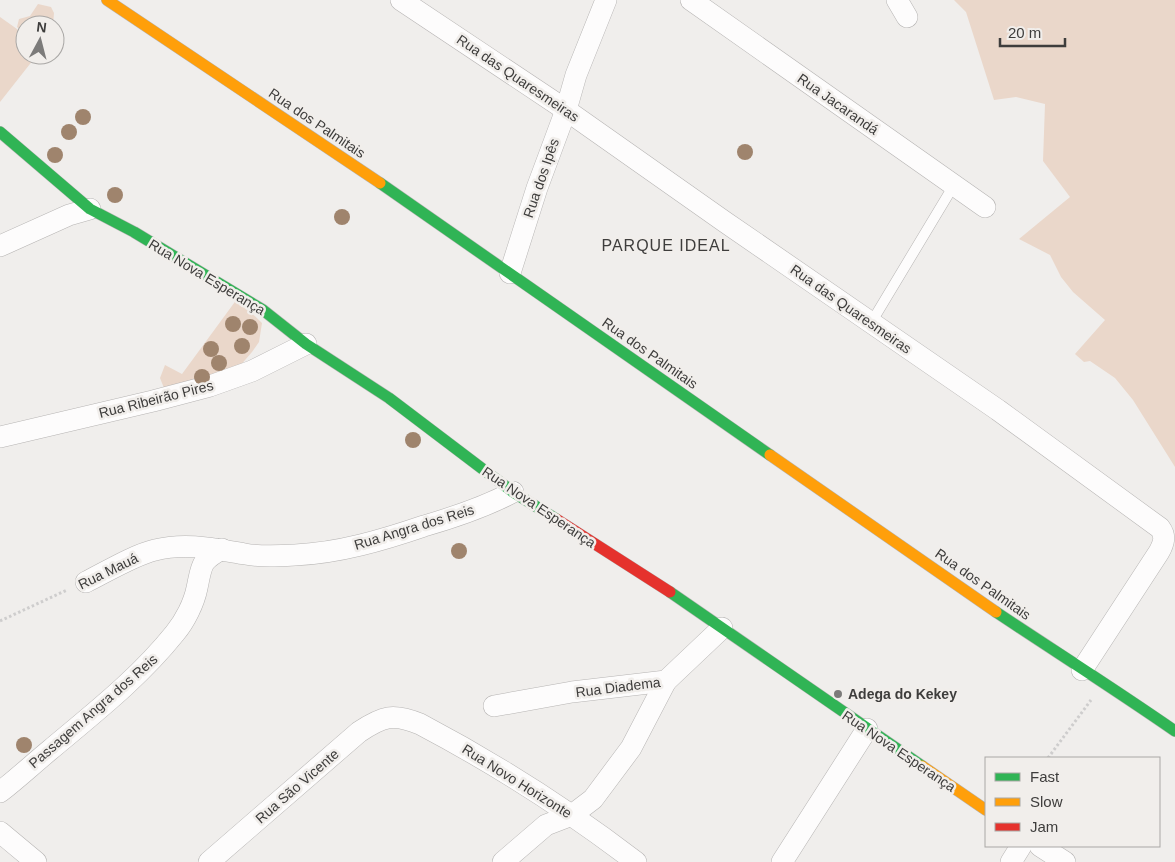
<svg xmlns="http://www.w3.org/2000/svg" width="1175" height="862" font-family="Arial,sans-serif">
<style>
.green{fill:#ead7ca}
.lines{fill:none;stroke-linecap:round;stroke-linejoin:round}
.lane-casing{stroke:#b6b4b3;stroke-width:11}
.street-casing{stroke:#b6b4b3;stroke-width:22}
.fast-casing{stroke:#b6b4b3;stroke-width:12}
.slow-casing{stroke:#b6b4b3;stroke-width:12}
.jam-casing{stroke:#b6b4b3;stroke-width:12}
.path{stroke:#cecdcd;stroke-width:3;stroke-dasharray:2.5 2.5;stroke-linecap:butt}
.lane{stroke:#fdfcfc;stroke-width:10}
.street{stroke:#fdfcfc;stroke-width:21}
.fast{stroke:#30b455;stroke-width:11}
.slow{stroke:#ff9f0a;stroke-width:11}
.jam{stroke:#e5322d;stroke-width:11}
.tree{fill:#9f846d}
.poi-dot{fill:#7c7b7a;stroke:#f1eeeb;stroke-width:2}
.labels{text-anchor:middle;stroke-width:5;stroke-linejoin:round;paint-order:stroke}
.street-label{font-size:14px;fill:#3e3d3c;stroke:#f1eeeb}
.poi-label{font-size:14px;font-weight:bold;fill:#3e3d3c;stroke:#f1eeeb;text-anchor:start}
.quarter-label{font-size:16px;letter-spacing:1px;fill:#3e3d3c;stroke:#f1eeeb}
</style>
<rect width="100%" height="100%" fill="#f0eeec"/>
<g class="green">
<path d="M954 0H1175V467L1133 400 1115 378 1090 361 1084 362 1075 354 1105 320 1073 292 1061 277 1050 255 1019 239 1070 197 1043 161 1045 104 1016 97 994 100 966 12Z"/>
<path d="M38 4 51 7 54 13 53 25H25V55H37L0 102V17L17 29 24 37V33L17 27 19 19 30 16Z"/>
<path d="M237 299 262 323 259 342 252 352 233 374 164 388 160 378 165 365 182 374Z"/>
</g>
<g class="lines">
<defs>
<path id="lane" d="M871 323 954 185"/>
<g id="street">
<path d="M401 0 566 110 725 222 998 410 1160 528C1166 536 1164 543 1159 552L1082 670"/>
<path d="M691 0 985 207"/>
<path d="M897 0 907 17"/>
<path d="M0 246 69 215 90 209"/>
<path d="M510 273 537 188 566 110 576 75 606 0"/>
<path d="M0 437 153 401 210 386 252 371 306 344"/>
<path d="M86 582C106 572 134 555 155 550 186 542 215 549 245 554 261 557 278 556 295 555 339 553 383 540 424 526 455 517 485 507 513 492"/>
<path d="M494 706 572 692 666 681 722 628"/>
<path d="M0 792C17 779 33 764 50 750 94 713 139 678 175 633 185 621 194 603 197 588 202 565 200 561 222 549"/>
<path d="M0 832 36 862"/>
<path d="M1040 846 1065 862"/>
<path d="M209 862 359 732C383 716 393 713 420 724 496 764 568 810 636 862"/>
<path d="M503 862 546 825 572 815 593 799 631 748 666 681"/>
<path d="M782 862 867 729"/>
<path d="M1011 862 1021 846"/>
</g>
<g id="fast">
<path d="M0 132 90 209 134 232 263 310 306 344 389 398 513 492 556 519"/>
<path d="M380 183 770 455"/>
<path d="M670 592 922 766"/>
<path d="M996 612C1056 652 1116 690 1175 731"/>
</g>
<g id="slow">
<path d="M107 0 380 183"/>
<path d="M770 455 996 612"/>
<path d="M922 766 986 810"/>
</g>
<path id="jam" d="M556 519 670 592"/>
</defs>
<use href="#lane" class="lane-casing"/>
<use href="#street" class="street-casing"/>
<use href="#fast" class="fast-casing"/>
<use href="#slow" class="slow-casing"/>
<use href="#jam" class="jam-casing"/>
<g class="path">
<path d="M0 621 67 590"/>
<path d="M1048 758 1091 700"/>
</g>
<use href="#lane" class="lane"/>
<use href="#street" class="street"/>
<use href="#fast" class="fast"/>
<use href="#slow" class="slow"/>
<use href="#jam" class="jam"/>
</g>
<g class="tree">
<circle cx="83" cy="117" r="8"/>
<circle cx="69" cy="132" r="8"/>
<circle cx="745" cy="152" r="8"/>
<circle cx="55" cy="155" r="8"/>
<circle cx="115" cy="195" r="8"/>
<circle cx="342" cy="217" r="8"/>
<circle cx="233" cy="324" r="8"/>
<circle cx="250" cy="327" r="8"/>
<circle cx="242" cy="346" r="8"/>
<circle cx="211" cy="349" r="8"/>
<circle cx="219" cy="363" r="8"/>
<circle cx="202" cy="377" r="8"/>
<circle cx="413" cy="440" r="8"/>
<circle cx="459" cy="551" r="8"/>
<circle cx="24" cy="745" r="8"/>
</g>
<circle class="poi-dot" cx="838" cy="694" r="5"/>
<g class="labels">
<g class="street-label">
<text transform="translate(518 78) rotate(34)" y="5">Rua das Quaresmeiras</text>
<text transform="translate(838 104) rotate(35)" y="5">Rua Jacarandá</text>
<text transform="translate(317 123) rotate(34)" y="5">Rua dos Palmitais</text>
<text transform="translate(541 178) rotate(-71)" y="5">Rua dos Ipês</text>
<text transform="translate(207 277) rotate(31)" y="5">Rua Nova Esperança</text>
<text transform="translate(851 309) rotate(35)" y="5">Rua das Quaresmeiras</text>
<text transform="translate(650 353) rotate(35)" y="5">Rua dos Palmitais</text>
<text transform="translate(156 399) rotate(-14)" y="5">Rua Ribeirão Pires</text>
<text transform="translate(539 507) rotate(34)" y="5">Rua Nova Esperança</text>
<text transform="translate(414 527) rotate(-17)" y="5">Rua Angra dos Reis</text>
<text transform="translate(108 571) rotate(-26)" y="5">Rua Mauá</text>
<text transform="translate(983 584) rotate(35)" y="5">Rua dos Palmitais</text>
<text transform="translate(618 687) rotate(-7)" y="5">Rua Diadema</text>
<text transform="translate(93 711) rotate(-41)" y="5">Passagem Angra dos Reis</text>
<text transform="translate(899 751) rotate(34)" y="5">Rua Nova Esperança</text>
<text transform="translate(517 781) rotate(32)" y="5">Rua Novo Horizonte</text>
<text transform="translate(297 786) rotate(-41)" y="5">Rua São Vicente</text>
</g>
<g class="poi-label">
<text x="848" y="699">Adega do Kekey</text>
</g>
<g class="quarter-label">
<text x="666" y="251">PARQUE IDEAL</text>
</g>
</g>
<rect x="985" y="757" width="175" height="90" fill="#f1eeeb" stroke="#a9a7a5"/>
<rect x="995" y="773" width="25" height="8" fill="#30b455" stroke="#a9a7a5"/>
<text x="1030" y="782" font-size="15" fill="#3e3d3c">Fast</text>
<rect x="995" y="798" width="25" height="8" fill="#ff9f0a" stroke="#a9a7a5"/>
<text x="1030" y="807" font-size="15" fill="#3e3d3c">Slow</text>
<rect x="995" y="823" width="25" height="8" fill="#e5322d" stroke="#a9a7a5"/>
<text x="1030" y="832" font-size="15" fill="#3e3d3c">Jam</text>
<g transform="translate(40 40) rotate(7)"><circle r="24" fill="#f1eeeb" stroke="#a9a7a5"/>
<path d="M0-4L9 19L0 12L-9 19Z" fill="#7c7b7a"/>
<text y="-8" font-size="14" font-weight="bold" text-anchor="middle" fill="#3e3d3c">N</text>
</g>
<path d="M1000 38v8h65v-8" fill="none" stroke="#3e3d3c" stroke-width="2.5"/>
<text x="1008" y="38" font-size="15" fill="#3e3d3c" stroke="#f1eeeb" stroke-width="4" paint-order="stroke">20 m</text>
</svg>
